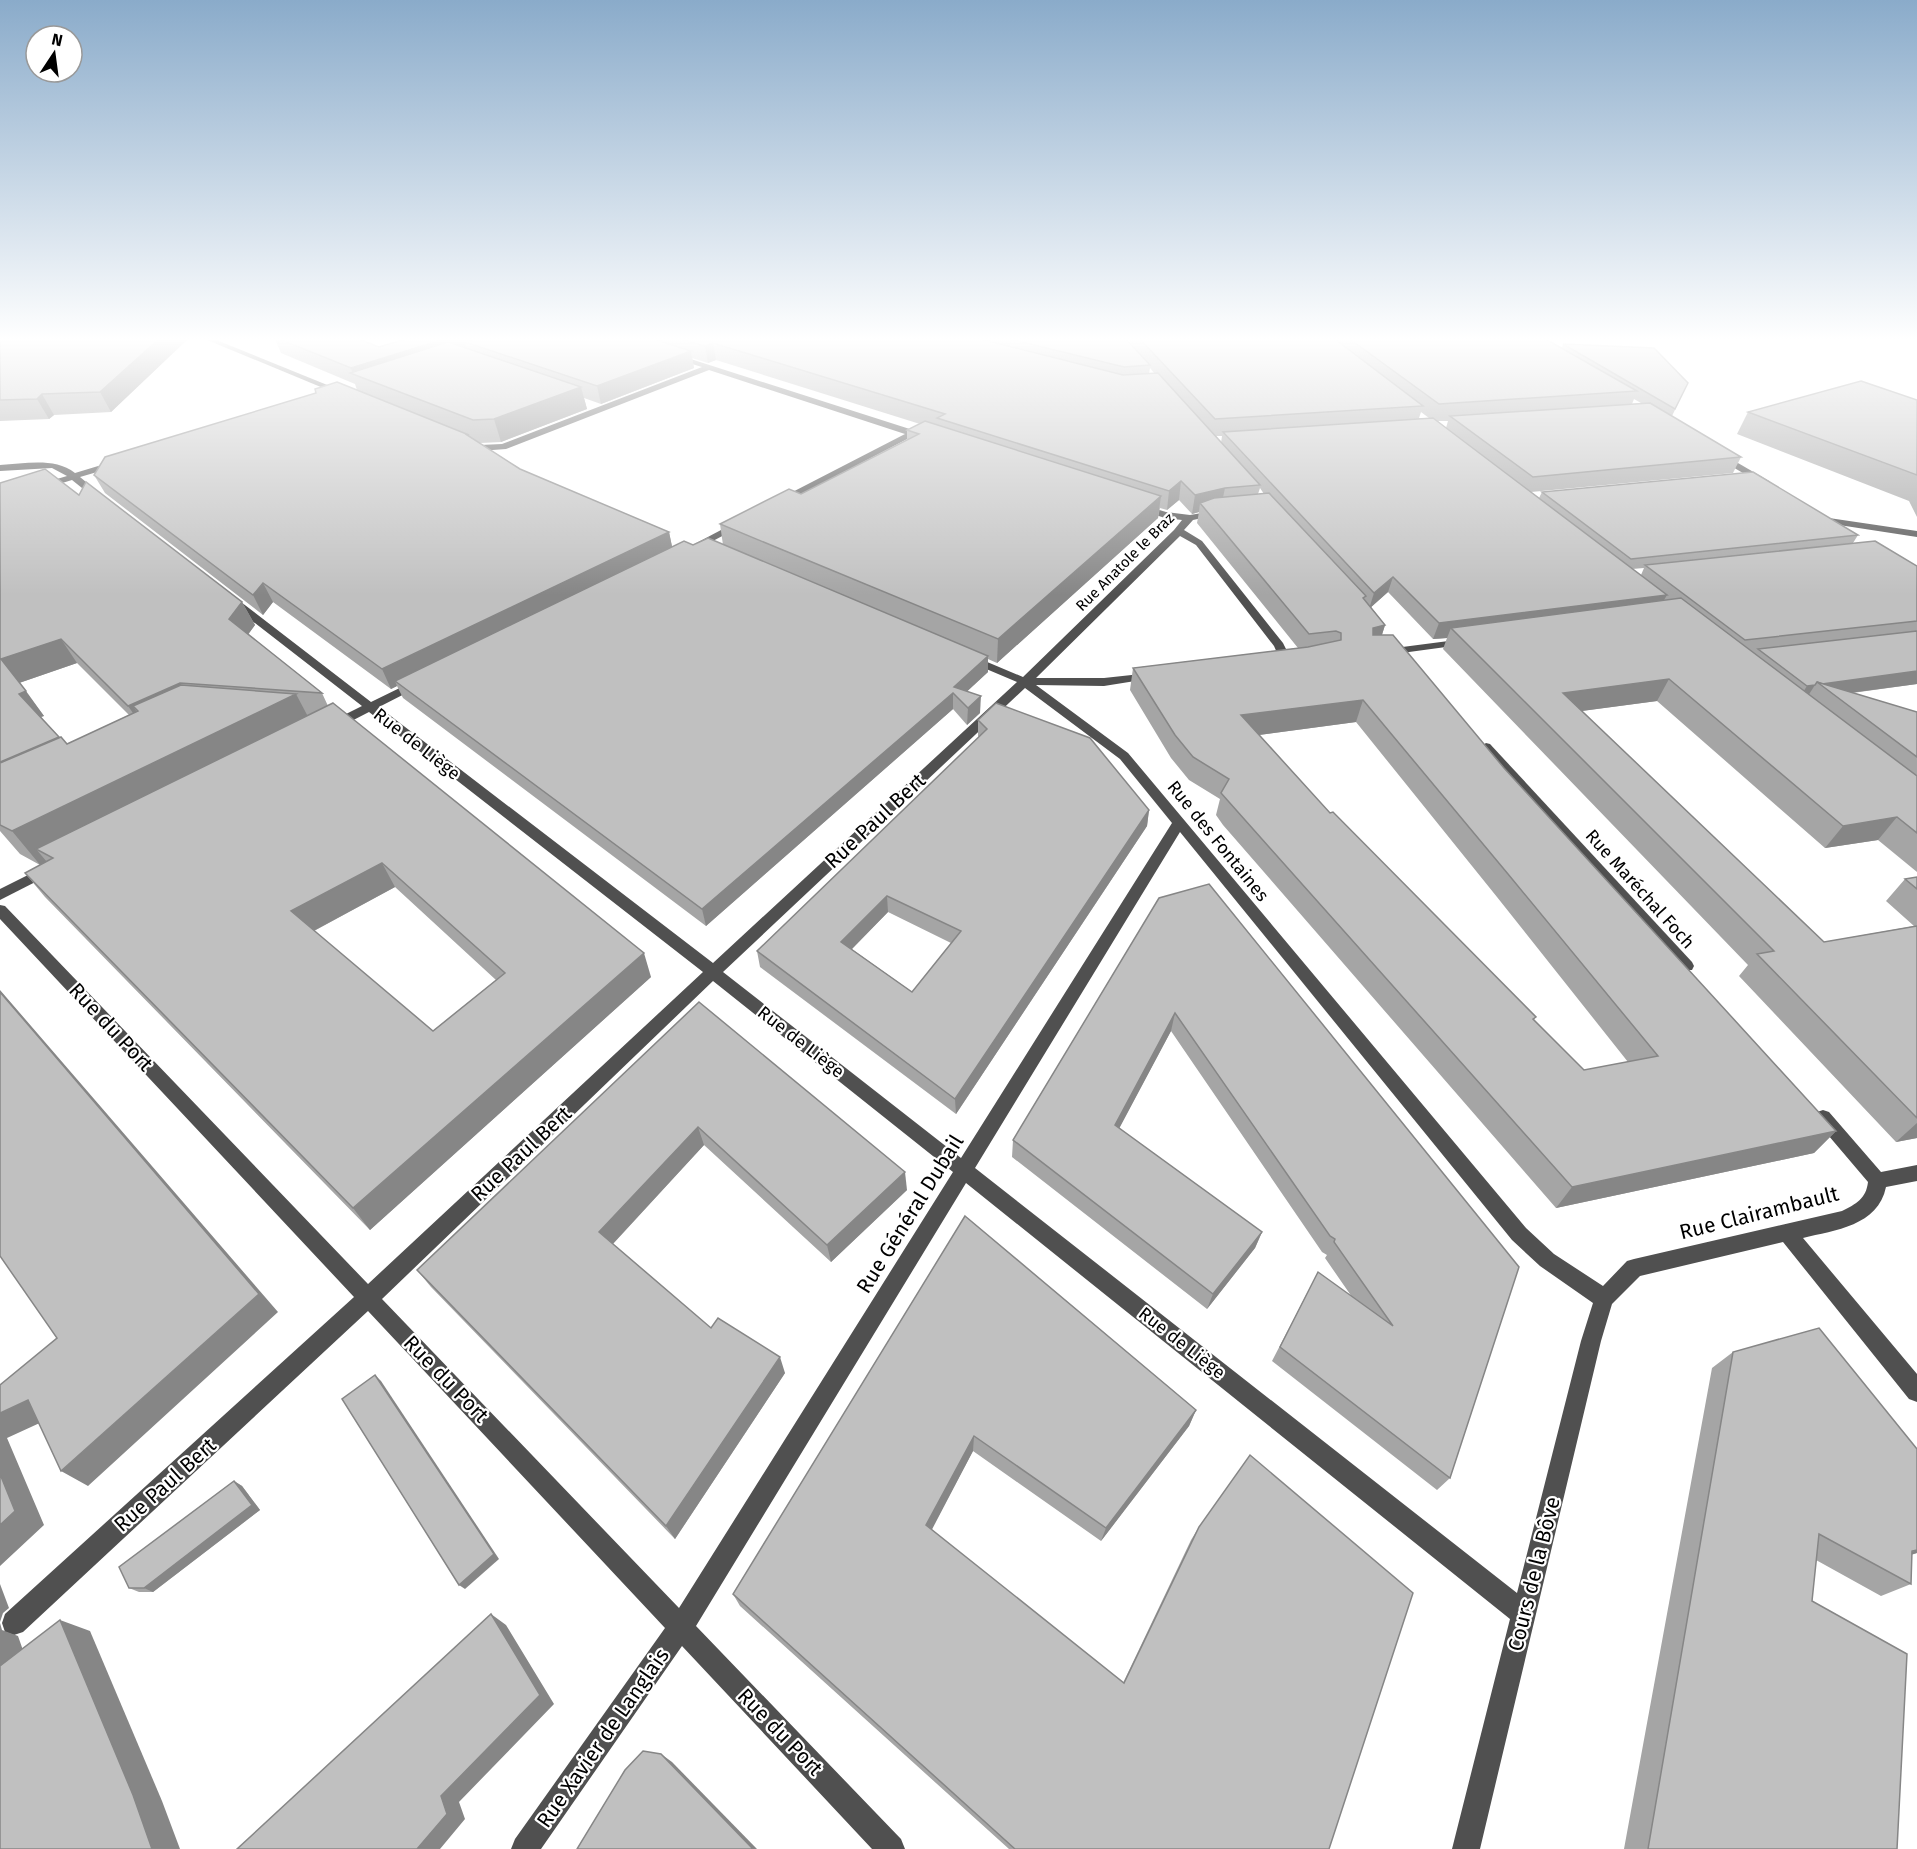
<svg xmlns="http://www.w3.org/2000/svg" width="1917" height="1849" font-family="'Fira Sans',sans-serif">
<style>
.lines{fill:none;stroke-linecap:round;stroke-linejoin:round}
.minor{fill:#505050;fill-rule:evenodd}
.wall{fill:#a5a5a5;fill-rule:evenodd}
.shaded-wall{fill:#868686}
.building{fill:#c0c0c0;stroke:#868686;stroke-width:1.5;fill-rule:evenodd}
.labels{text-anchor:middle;stroke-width:4.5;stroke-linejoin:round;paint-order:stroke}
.far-street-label{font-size:15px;fill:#000;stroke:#fff}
.street-label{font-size:18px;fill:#000;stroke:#fff}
.near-street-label{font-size:21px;fill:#000;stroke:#fff}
</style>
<rect width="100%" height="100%" fill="#fff"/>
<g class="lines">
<g class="minor">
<path d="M200 337H209L347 393 340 395Z"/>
<path d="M675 354 916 431 922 435 918 438 913 436 783 504H777V500L905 434 709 370 506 449 479 451 464 444 468 441 480 445 502 444 702 367 672 358Z"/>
<path d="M1719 452 1769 481 1771 483 1763 485 1716 457V453Z"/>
<path d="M118 460 122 463 121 465 80 477 103 496V500H97L72 480 0 502V496L67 476 52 468 0 471V465C25 464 54 457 75 473Z"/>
<path d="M1140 504 1166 512 1190 515 1220 510V514L1193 520 1184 530 1202 541 1283 643 1290 657 1276 663H1268V659L1278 655 1274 646 1196 545 1180 536 1036 678H1104L1150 673 1156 676 1154 678 1104 686 1036 685 1128 753 1526 1228 1554 1254 1603 1286 1627 1261 1634 1259 1842 1211C1856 1204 1866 1199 1868 1182L1817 1122 1814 1117 1817 1112 1823 1110 1829 1112 1881 1172 1917 1165V1181L1886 1187C1878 1226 1835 1230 1803 1238L1917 1374V1402L1909 1399 1783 1242 1640 1276 1612 1304 1601 1341 1480 1849H1452L1510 1619 966 1183 696 1626 901 1839 905 1849H872L682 1646 541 1849H511L515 1839 665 1628 368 1311 23 1632 14 1635 5 1632 2 1623 5 1614 354 1297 0 919V905L5 906 368 1284 703 972 369 712 336 729H328L326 726 328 723 362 706 229 603V599H237L371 702 414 681H422V685L379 707 713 963 1017 682 965 660V656H973L1023 677 1174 530 1182 520 1165 518 1137 509V505ZM1025 688 1120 759 1172 823 961 1158 723 972ZM1180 832 1512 1240 1540 1266 1593 1303 1581 1341 1517 1593 975 1168ZM713 981 953 1172 679 1608 382 1299Z"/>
<path d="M1829 518 1917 531V537L1826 523 1824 521Z"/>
<path d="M738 521 743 524 741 526 696 550 687 548Z"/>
<path d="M1464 639 1470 642 1468 644 1387 655 1381 652 1387 649Z"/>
<path d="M1486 743 1490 744 1692 962 1694 966 1692 970H1680L1482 750 1480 747Z"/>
<path d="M48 865 53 867 55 870 53 873 0 900V889Z"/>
</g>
</g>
<g class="wall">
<path d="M0 337H190L111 412 54 415 49 419 0 421Z"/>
<path d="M274 337 379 347 413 337H1542L1562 348 1563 344 1688 383 1672 416 1741 457 1733 473 1531 492 1539 498 1542 492 1858 535 1853 543 1917 566V684L1852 693 1917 712V872L1878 840 1825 848 1657 701 1581 711 1824 942 1914 926 1886 901 1905 879 1917 877V1138L1896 1142 1739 976 1748 965 1443 649 1447 638 1433 639 1388 592 1371 607 1385 625 1382 635 1836 1131 1814 1153 1556 1208 1223 825 1216 815 1220 799 1189 780 1171 758 1130 690 1133 668 1298 648 1197 523 1199 512 1192 514 1179 500 1167 510 1160 508 1158 518 997 663 988 659V672L967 691 980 713 967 725 953 709 706 926 403 698 397 686 391 689 273 602 263 615 105 493 94 475 357 390 355 384 281 353ZM1131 337 1130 343 1125 338ZM692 358 708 363 716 360 920 424 907 430V440L801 494 720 524 723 545 672 547 669 532 520 469 475 440 480 443 501 442 587 409 584 398 601 404 694 368ZM1150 368 1155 374H1149ZM1634 399 1641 403 1632 404ZM1421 412 1429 418H1419ZM1438 421H1448L1446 428ZM1216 436H1222L1221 443ZM1260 488 1264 494H1258ZM1644 568 1641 575 1632 569ZM1356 722 1497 897 1628 1062 1584 1070 1534 1020 1536 1017 1330 813 1259 735Z"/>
<path d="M1917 400V517L1909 501 1737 434 1748 412Z"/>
<path d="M0 483 79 495 242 602 255 625 248 634 322 693 328 706 651 977 370 1230 45 897 25 873 40 865 20 854 0 831ZM77 663 129 715 67 744 60 738 41 717 44 716 19 683ZM395 887 496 980 433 1031 314 931Z"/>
<path d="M978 720 1149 810 1147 826 956 1114 760 967 757 951 979 737 978 736ZM888 912 951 943 912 992 852 949Z"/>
<path d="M1159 898 1519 1267 1450 1478 1437 1490 1272 1361 1318 1272 1352 1297 1325 1258 1327 1255 1322 1252 1171 1031 1119 1128 1262 1232 1255 1248 1207 1309 1012 1157 1013 1140Z"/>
<path d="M699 1002 907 1190 831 1262 704 1145 613 1244 711 1328 785 1373 675 1539 431 1287 417 1270Z"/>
<path d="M965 1216 1196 1410 1189 1426 1101 1541 973 1451 931 1530 1123 1683 1191 1540 1199 1527 1329 1849H1009L740 1606 733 1594Z"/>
<path d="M1733 1352 1917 1449V1553L1912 1554 1911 1584 1881 1596 1816 1560 1812 1601 1897 1849H1624L1712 1368Z"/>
<path d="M234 1481 242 1486 260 1510 153 1592H139L129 1588Z"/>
</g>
<g class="shaded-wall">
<path d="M161 337H190L111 412 100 392Z"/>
<path d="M451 337H506L465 342 467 349 353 374 351 368Z"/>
<path d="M713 343 716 360 708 363 705 346Z"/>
<path d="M691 351 694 368 601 404 597 386Z"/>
<path d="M581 387 587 409 501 442 494 419Z"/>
<path d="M42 394 54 415 49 419 37 399Z"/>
<path d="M1181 481 1179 500 1167 510 1169 491Z"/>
<path d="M1225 488 1221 507 1200 503 1199 512 1192 514 1195 495Z"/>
<path d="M1161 496 1158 518 997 663 998 639Z"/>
<path d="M669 532 673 551 395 681 397 686 391 689 382 669Z"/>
<path d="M1393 577 1388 592 1369 609 1374 593Z"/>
<path d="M263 583 273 602 263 615 253 595Z"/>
<path d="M1667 595 1658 610 1451 628 1447 638 1433 639 1439 623Z"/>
<path d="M242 602 255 625 242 643 229 619Z"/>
<path d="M1385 625 1378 647 1366 650 1373 628Z"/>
<path d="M61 639 77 663 19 683 1 659Z"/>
<path d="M988 656V672L959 699 954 687Z"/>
<path d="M1917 671V684L1834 695 1820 684Z"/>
<path d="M1669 679 1657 701 1552 715 1563 693Z"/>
<path d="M180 683 195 708 133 706 148 729 145 730 128 706Z"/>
<path d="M1815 685 1806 699 1798 700 1807 686Z"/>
<path d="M26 691 44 716 37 718 19 694Z"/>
<path d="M953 693V709L706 926 702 909Z"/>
<path d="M296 694 314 728 36 849 47 862 41 866 12 831Z"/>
<path d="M981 696 980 713 967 725 968 708Z"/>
<path d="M1363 700 1356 722 1236 738 1241 715Z"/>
<path d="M59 737 77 761 0 797V762Z"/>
<path d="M1149 810 1147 826 956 1114 955 1099Z"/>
<path d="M1897 817 1878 840 1825 848 1843 826Z"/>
<path d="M382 863 395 887 306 935 291 911Z"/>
<path d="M887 896 888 912 843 958 841 942Z"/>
<path d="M644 953 651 977 370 1230 353 1208Z"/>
<path d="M0 990 278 1312 88 1486 61 1471 259 1294 0 992Z"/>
<path d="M1175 1013 1171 1031 1112 1142 1115 1125Z"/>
<path d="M1917 1123V1138L1896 1142Z"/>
<path d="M698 1127 704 1145 608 1249 599 1232Z"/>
<path d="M1836 1131 1814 1153 1556 1208 1572 1187Z"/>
<path d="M905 1172 907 1190 831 1262 827 1245Z"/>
<path d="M1262 1232 1255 1248 1207 1309 1213 1294Z"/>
<path d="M780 1357 785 1373 675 1539 666 1526Z"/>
<path d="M375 1375 381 1381 499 1559 465 1589 459 1585Z"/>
<path d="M28 1400 55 1416 7 1438 44 1525 0 1566V1413Z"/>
<path d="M1196 1410 1189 1426 1101 1541 1106 1528Z"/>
<path d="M974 1436 973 1451 927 1539 926 1525Z"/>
<path d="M234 1481 242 1486 260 1510 153 1592 144 1588Z"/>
<path d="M1917 1550V1553L1883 1564Z"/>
<path d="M0 1584 9 1608 3 1613 0 1622Z"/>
<path d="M491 1614 506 1625 554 1704 459 1802 465 1819 440 1849H417Z"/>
<path d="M60 1620 90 1631 162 1801 180 1849H152Z"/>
<path d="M0 1623 2 1630 18 1636 32 1676 0 1666Z"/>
<path d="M661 1754 672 1762 757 1849H753Z"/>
</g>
<g class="building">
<path d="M0 337H161L100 392 42 394 37 399 0 400Z"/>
<path d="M274 337H353L379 347 413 337H451L351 368Z"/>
<path d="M480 337H647L691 351 597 386 465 342Z"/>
<path d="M674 337H972L1123 375 1158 373 1260 485 1225 488 1195 495 1181 481 1169 491 937 418 945 414 713 343 705 346Z"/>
<path d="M1002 337H1124L1150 365 1124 367Z"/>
<path d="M1138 337H1332L1423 406 1215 419Z"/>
<path d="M1347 337H1542L1637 391 1439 404Z"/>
<path d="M448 342 581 387 494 419 473 420 350 373Z"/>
<path d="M1563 344 1654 348 1688 383 1675 409Z"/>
<path d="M1861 381 1917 400V475L1748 412Z"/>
<path d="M337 382 469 435H467L520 469 669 532 382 669 263 583 253 595 94 475 105 457 316 393 315 389Z"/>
<path d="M1650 403 1741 457 1533 477 1450 416Z"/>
<path d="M1433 418 1667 595 1439 623 1393 577 1374 593 1223 432Z"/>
<path d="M925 421 1161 496 998 639 720 524 789 489 801 494 919 434 907 430Z"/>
<path d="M45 469 79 495 86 482 242 602 229 619 322 693 180 683 128 706 61 639 1 659 26 691 19 694 59 737 0 762V483Z"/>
<path d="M1753 472 1858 535 1631 559 1542 492Z"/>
<path d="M1269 493 1366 596 1363 598 1385 625 1373 628V635H1393L1504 768 1836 1131 1572 1187 1229 802 1221 793 1229 779 1193 757 1175 735 1133 668 1308 647 1341 640V633L1336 631 1309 634 1200 503 1214 498ZM1363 700 1508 874 1658 1056 1584 1070 1533 1019 1536 1017 1333 812 1330 813 1241 715Z"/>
<path d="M708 538 988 656 954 687 981 696 968 708 953 693 702 909 395 681 684 541 693 545Z"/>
<path d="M1875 541 1917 566V621L1745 640 1645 565Z"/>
<path d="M1681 598 1917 776V833L1897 817 1843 826 1669 679 1563 693 1824 942 1917 926V1118L1757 954 1774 951 1451 628Z"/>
<path d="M1917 631V671L1822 684 1817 682 1815 685 1807 686 1758 649Z"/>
<path d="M1817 682 1917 712V757Z"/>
<path d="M181 685 296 694 12 831 0 825V763L61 737 67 744 138 711 133 706Z"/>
<path d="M333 703 644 953 353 1208 25 873 53 858 36 849ZM382 863 505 973 433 1031 291 911Z"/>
<path d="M996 703 1090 738 1149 810 955 1099 757 951 987 729 978 720ZM887 896 961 931 912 992 841 942Z"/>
<path d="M1917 877V889L1905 879Z"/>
<path d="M1209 884 1519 1267 1450 1478 1280 1347 1318 1272 1393 1326 1334 1242 1335 1239 1330 1236 1175 1013 1115 1125 1262 1232 1213 1294 1013 1140 1159 898Z"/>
<path d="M0 992 259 1294 61 1471 28 1400 0 1413V1385L57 1338 0 1256Z"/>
<path d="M699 1002 905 1172 827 1245 698 1127 599 1232 711 1328 718 1318 780 1357 666 1526 417 1270Z"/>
<path d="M965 1216 1196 1410 1106 1528 974 1436 926 1525 1124 1683 1199 1527 1250 1455 1413 1593 1329 1849H1015L733 1594Z"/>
<path d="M1819 1328 1917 1449V1550L1912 1551 1911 1584 1819 1534 1812 1601 1907 1654 1897 1849H1648L1733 1352Z"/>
<path d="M375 1375 494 1554 459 1585 342 1399Z"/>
<path d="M0 1474 15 1511 0 1525Z"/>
<path d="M234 1481 252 1505 144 1588H129L119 1567Z"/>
<path d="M491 1614 540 1695 441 1796 447 1814 417 1849H237Z"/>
<path d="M60 1620 133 1795 152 1849H0V1666Z"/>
<path d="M643 1751 661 1754 753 1849H577L625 1770Z"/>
</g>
<linearGradient id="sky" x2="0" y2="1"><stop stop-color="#8aabca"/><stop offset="0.57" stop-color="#fff"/><stop offset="1" stop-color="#fff" stop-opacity="0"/></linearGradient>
<rect width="1917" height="595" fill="url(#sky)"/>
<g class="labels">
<g class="far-street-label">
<text transform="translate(1125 562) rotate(-45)" y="5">Rue Anatole le Braz</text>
</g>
<g class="street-label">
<text transform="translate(417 744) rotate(38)" y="6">Rue de Liège</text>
<text transform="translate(1218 841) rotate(51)" y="6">Rue des Fontaines</text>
<text transform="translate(1640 889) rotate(48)" y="6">Rue Maréchal Foch</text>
<text transform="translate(801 1042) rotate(38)" y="6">Rue de Liège</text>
<text transform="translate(1182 1343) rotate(38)" y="6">Rue de Liège</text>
</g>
<g class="near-street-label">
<text transform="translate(875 821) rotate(-43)" y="7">Rue Paul Bert</text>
<text transform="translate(111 1027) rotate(47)" y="7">Rue du Port</text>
<text transform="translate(521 1154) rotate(-43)" y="7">Rue Paul Bert</text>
<text transform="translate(1759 1213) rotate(-14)" y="7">Rue Clairambault</text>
<text transform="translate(910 1214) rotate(-58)" y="7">Rue Général Dubail</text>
<text transform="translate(446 1379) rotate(46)" y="7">Rue du Port</text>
<text transform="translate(165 1485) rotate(-42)" y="7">Rue Paul Bert</text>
<text transform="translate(1534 1574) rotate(-76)" y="7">Cours de la Bôve</text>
<text transform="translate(780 1732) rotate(46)" y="7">Rue du Port</text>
<text transform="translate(603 1738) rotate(-55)" y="7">Rue Xavier de Langlais</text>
</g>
</g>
<g transform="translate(54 54) rotate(13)"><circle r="28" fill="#ffffff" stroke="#999999" stroke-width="1.5"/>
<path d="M0-4.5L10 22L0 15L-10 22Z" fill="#000000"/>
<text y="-9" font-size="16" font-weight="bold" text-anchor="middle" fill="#000000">N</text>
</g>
</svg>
